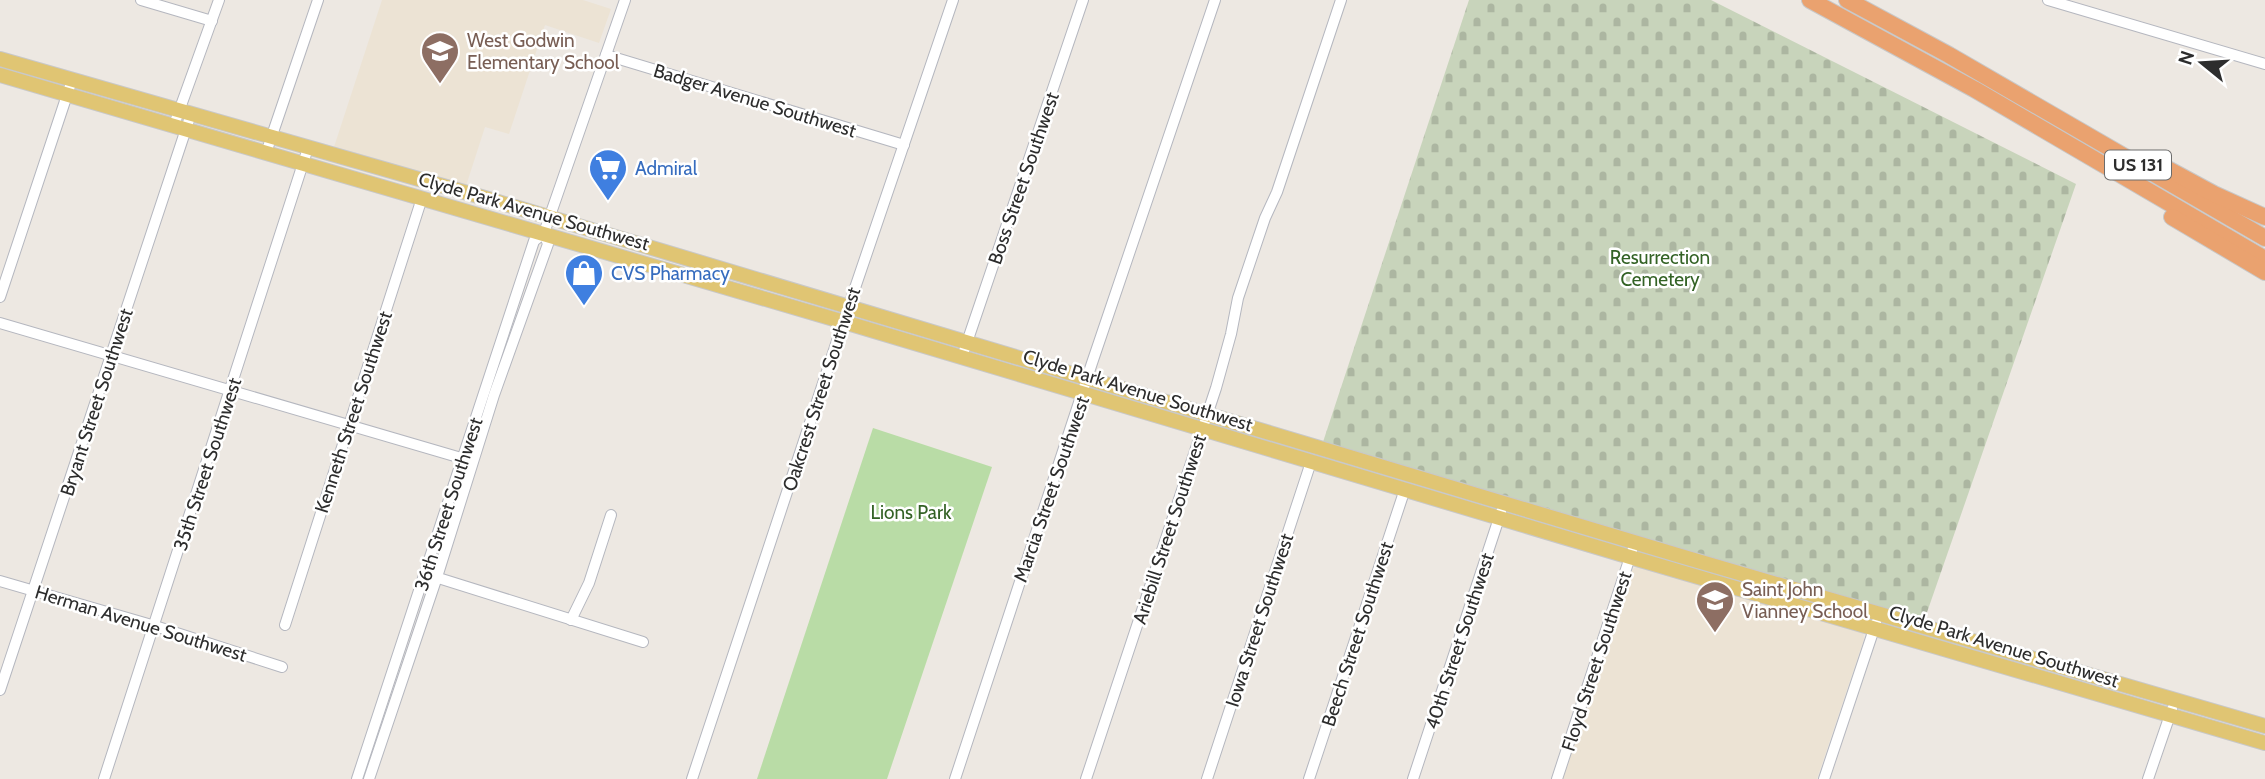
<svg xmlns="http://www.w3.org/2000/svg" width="2265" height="779" font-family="Cabin,sans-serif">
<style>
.education{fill:#ece3d4}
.green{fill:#b9dca6}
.cemetery{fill:url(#cemetery-stones)}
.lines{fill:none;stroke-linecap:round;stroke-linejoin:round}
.minor-casing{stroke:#b5b7bf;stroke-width:12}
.major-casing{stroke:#c8c8c8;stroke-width:16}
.highway-casing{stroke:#c8c8c8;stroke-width:18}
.minor{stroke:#fff;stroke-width:10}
.major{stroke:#e0c573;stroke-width:14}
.highway{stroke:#eaa26f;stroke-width:16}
.labels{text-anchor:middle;stroke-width:5;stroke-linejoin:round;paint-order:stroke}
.shield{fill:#fff;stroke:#6c6c6c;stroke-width:2}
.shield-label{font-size:18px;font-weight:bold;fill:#2d2d2d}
.education-label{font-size:19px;fill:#785e54;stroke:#fff;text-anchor:start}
.street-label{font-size:19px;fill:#2d2d2d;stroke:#fff}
.shop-label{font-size:19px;fill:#366cbe;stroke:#fff;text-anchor:start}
.park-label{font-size:19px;fill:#336225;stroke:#fff}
</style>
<defs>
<pattern id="cemetery-stones" width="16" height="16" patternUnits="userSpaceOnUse" patternTransform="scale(1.75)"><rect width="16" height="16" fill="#c8d4bb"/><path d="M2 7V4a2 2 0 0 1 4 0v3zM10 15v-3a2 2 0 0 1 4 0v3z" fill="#acb6a1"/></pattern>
</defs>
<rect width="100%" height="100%" fill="#ede8e2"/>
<g class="education">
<path d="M382 0H583L611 9 599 43 545 25 509 134 485 127 465 189 333 150Z"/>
<path d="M1639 565 1863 630 1864 639 1817 779H1562L1630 571Z"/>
</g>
<path class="green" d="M873 428 992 467 887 779H757Z"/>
<path class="cemetery" d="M1469 0H1711L2076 184 1924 621 1323 442Z"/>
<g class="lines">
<defs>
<g id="minor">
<path d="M141 0 212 21"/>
<path d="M2048 0 2265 64"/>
<path d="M606 55 904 145"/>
<path d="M174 125 219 0"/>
<path d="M266 153 318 0"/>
<path d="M0 297 72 80"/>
<path d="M0 323 468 460"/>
<path d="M962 357 1083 0"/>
<path d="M432 576 643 642"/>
<path d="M0 581 155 626 282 667"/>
<path d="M571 620 589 583 611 515"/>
<path d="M285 625 422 198"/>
<path d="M0 690 191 114"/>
<path d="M104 779 308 148"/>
<path d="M357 779 534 241 544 233 625 0"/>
<path d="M369 779 437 577 494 395 548 244 544 233"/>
<path d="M692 779 840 332 953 0"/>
<path d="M955 779 1092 363 1215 0"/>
<path d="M1086 779 1216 388 1231 334 1238 298 1265 218 1277 192 1341 0"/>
<path d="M1207 779 1311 462"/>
<path d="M1309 779 1405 489"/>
<path d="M1413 779 1501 512"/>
<path d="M1557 779 1632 551"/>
<path d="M1824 779 1876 623"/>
<path d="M2148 779 2172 709"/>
</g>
<g id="major">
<path d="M0 59 485 198 1684 557 2265 726"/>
<path d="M0 75 844 322 1630 557 2265 743"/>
</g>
<g id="highway">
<path d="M1810 0 1974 89 2265 259"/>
<path d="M1847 0 1949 55 2265 238"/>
<path d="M2151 160 2214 194 2265 217"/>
<path d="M2172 217 2265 272"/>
</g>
</defs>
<use href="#minor" class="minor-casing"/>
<use href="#major" class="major-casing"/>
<use href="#highway" class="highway-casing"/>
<use href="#minor" class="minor"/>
<use href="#major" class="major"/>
<use href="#highway" class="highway"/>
</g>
<defs>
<symbol id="school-pin" viewBox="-11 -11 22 30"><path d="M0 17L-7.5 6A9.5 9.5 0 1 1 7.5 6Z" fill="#8d6e63" stroke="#fff"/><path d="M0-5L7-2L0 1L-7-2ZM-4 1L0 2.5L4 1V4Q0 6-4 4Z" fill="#fff"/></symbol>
<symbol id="supermarket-pin" viewBox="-11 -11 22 30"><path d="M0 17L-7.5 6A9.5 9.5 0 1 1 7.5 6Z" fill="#3f7fe0" stroke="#fff"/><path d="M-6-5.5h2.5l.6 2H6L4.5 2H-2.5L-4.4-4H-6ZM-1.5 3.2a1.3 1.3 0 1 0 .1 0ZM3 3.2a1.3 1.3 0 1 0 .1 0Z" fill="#fff"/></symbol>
<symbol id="shop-pin" viewBox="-11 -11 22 30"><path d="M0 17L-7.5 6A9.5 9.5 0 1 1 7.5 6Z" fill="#3f7fe0" stroke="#fff"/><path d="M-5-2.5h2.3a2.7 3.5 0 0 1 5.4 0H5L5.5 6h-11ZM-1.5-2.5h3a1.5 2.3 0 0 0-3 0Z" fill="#fff"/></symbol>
</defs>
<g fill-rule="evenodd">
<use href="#school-pin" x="418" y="29" width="44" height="60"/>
<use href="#supermarket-pin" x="586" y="146" width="44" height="60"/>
<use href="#shop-pin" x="562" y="251" width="44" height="60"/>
<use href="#school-pin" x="1693" y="578" width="44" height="60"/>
</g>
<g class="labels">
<rect class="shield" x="2105" y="150.5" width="66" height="29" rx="5"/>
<g class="shield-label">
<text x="2138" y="171">US 131</text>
</g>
<g class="education-label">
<text x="467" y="47">West Godwin<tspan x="467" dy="22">Elementary School</tspan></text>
<text x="1742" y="596">Saint John<tspan x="1742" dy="22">Vianney School</tspan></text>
</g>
<g class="street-label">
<text transform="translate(755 100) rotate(17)" y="7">Badger Avenue Southwest</text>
<text transform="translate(1023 178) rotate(-71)" y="7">Boss Street Southwest</text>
<text transform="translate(534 211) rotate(16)" y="7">Clyde Park Avenue Southwest</text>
<text transform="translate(821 389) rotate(-72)" y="7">Oakcrest Street Southwest</text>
<text transform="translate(1138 390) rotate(17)" y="7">Clyde Park Avenue Southwest</text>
<text transform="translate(96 402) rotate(-72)" y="7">Bryant Street Southwest</text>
<text transform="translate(353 412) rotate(-72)" y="7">Kenneth Street Southwest</text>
<text transform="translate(207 464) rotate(-72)" y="7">35th Street Southwest</text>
<text transform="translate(1051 489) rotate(-71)" y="7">Marcia Street Southwest</text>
<text transform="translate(448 504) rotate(-72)" y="7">36th Street Southwest</text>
<text transform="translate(1169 529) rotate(-72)" y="7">Ariebill Street Southwest</text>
<text transform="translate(1259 620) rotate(-72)" y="7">Iowa Street Southwest</text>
<text transform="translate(141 623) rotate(17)" y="7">Herman Avenue Southwest</text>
<text transform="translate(1357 634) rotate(-72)" y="7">Beech Street Southwest</text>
<text transform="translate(1459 641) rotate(-72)" y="7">40th Street Southwest</text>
<text transform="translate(2004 646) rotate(17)" y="7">Clyde Park Avenue Southwest</text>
<text transform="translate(1596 661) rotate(-72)" y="7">Floyd Street Southwest</text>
</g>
<g class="shop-label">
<text x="635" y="175">Admiral</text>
<text x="611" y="280">CVS Pharmacy</text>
</g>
<g class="park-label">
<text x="1660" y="264">Resurrection<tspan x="1660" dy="22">Cemetery</tspan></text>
<text x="911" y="519">Lions Park</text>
</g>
</g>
<g transform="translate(2202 63) rotate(288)" stroke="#ffffff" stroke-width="5" paint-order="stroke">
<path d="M0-5L12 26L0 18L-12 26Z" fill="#2d2d2d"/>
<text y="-10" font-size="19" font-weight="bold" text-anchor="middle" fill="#2d2d2d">N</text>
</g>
</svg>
